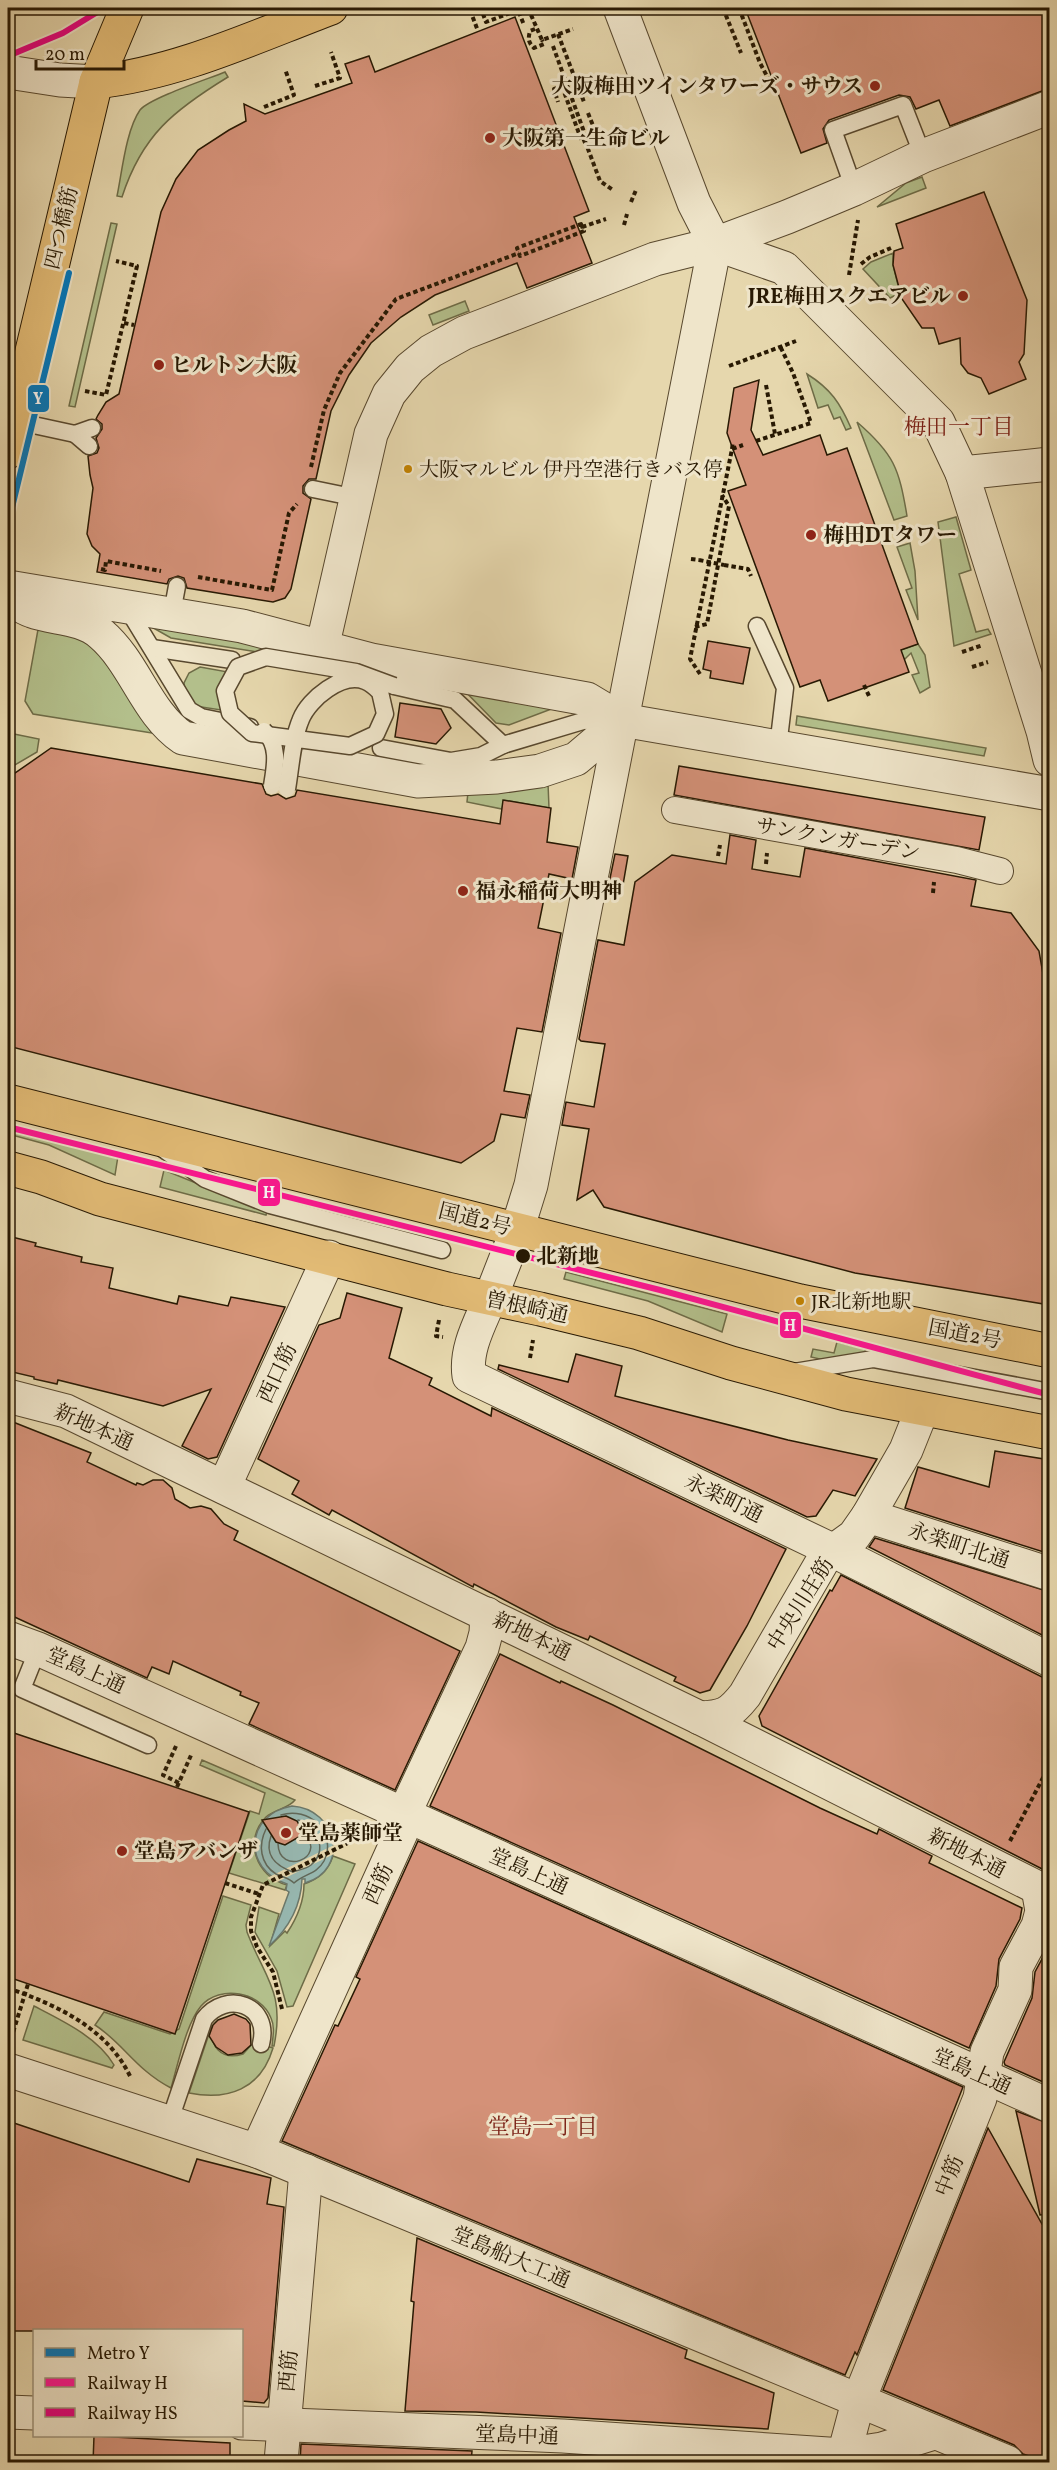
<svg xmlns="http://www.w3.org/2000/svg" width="1057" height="2470" font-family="Vollkorn,'Noto Serif JP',serif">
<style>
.green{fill:#b3bf8b;stroke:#6e6c47;stroke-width:1.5}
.water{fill:#97b8b1;stroke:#6b786b;stroke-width:1.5}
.pier{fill:#e6d7ad}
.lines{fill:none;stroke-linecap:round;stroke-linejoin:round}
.shore{stroke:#60685a;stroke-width:1.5}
.building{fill:#d49178;stroke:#281903;stroke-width:1.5}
.service-casing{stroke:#58482e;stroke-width:19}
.pedestrian-casing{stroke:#58482e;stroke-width:28}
.minor-casing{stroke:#58482e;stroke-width:35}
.tertiary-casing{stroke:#58482e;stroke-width:35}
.primary-casing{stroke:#281903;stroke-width:35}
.trunk-casing{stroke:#281903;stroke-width:35}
.path{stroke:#281903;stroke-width:4;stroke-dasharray:4.5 3;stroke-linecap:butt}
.service{stroke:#efe5ca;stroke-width:16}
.pedestrian{stroke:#efe5ca;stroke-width:26}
.minor{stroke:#efe5ca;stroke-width:33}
.tertiary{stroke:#efe5ca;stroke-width:33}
.primary{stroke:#e3bc76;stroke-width:33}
.trunk{stroke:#e3bc76;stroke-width:33}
.service-bridge-casing{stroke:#58482e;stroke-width:19;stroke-linecap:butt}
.path-bridge{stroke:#281903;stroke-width:4;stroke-dasharray:4.5 3;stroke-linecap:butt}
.service-bridge{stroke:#efe5ca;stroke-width:16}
.rail-1-casing{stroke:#efe5ca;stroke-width:10}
.rail-2-casing{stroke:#efe5ca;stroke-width:10}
.rail-1{stroke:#ff1493;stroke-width:6}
.rail-2{stroke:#e5007d;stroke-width:6}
.metro-1-casing{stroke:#efe5ca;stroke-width:10}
.metro-1{stroke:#0078be;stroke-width:6}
.poi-dot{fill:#8f2418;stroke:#efe5ca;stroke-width:2}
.bus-dot{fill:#c38301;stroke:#efe5ca;stroke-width:2}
.stop-dot{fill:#281903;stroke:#efe5ca;stroke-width:2}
.labels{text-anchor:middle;stroke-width:6;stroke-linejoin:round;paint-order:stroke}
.bus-label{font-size:20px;fill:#281903;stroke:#efe5ca;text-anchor:start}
.poi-label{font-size:21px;font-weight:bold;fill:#281903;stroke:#efe5ca;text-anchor:start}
.street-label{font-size:21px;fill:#281903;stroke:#efe5ca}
.stop-label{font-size:21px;font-weight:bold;fill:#281903;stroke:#efe5ca;text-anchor:start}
.neighbourhood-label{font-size:22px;fill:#7a1f14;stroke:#efe5ca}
.line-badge{stroke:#efe5ca;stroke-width:2}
.badge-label{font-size:16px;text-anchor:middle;font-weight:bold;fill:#fff}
</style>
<rect width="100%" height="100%" fill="#e6d7ad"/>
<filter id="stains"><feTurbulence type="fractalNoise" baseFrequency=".00333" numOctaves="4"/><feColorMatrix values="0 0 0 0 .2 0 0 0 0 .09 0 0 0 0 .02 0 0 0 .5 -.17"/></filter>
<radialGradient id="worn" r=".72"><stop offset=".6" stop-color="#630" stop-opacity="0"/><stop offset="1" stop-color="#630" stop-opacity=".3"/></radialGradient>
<g class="green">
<path d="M225 72 228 77C174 110 142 135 122 197L117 196C122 172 126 130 140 110 150 98 208 79 225 72Z"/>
<path d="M922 177 926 188 877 207 906 183Z"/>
<path d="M111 223 117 224 75 407 69 406Z"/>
<path d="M893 253V265L900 293 890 298 863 269 871 262Z"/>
<path d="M465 301 469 311 433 325 429 315Z"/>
<path d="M807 374C831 389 840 403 851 428L846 430 840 417 834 419 828 405 818 408Z"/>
<path d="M857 422C894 454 899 468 907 516L894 520Z"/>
<path d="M956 517 971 570 959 574 976 632 988 629 991 634 954 646 938 522Z"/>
<path d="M910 543 915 571 918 620 906 590 912 588 897 547Z"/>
<path d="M151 619 338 665 171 638 150 626Z"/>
<path d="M39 624 94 645 152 733 33 714 25 701Z"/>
<path d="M918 644 925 655 930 687 920 693 912 675 919 673 911 653 904 660 900 650Z"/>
<path d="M200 667 228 672 221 710 195 706 186 697 184 683 189 673Z"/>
<path d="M462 688 562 705 509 725 496 723Z"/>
<path d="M797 716 986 748 984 756 796 725Z"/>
<path d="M14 734 39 739 37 752 8 769 10 737Z"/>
<path d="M548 783 549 808 504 800 502 809 467 802 468 792Z"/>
<path d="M8 1126 118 1156 115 1175 49 1145 8 1134Z"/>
<path d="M164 1170 267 1212 266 1215 160 1187Z"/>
<path d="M566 1272 727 1314 722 1332 648 1301 564 1279Z"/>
<path d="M837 1342 866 1349 864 1353 824 1360 811 1357 813 1349 834 1353Z"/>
<path d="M202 1760 295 1800C288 1809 275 1809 266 1817 243 1840 256 1877 287 1885L285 1890 229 1873 250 1811 259 1814 265 1793 200 1765Z"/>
<path d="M333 1856 355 1864 293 2006 287 2007 277 1971 255 1932 259 1907 279 1914 270 1946 285 1931 287 1933C297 1918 304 1902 304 1884 319 1879 328 1871 333 1856Z"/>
<path d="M223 1896 251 1905 246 1925 247 1932C265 1979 285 1991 274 2046H272C273 2036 275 2027 271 2018 261 1992 220 1984 201 2006 186 2024 178 2064 171 2088 136 2070 123 2043 95 2025L104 2012 170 2034 179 2029Z"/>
<path d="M34 2006C61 2020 98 2037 114 2065L112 2068 23 2040Z"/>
<path d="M212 2025C209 2046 221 2061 243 2054L254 2042 273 2048C261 2089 228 2101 189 2093Z"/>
</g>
<path class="water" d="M292 1806C338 1809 350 1870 305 1883V1879H302C301 1907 289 1928 269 1946L289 1892 286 1890 287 1884C242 1870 245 1814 292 1806Z"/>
<path class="pier" d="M336 1844V1853L275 1883 267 1878Z"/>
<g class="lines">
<g class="shore">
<path d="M266 1829C258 1845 260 1864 276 1874 282 1877 289 1878 294 1883 304 1874 317 1874 324 1861 338 1832 308 1806 281 1815"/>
<path d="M271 1836C264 1856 276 1866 293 1872 299 1870 306 1869 311 1865 328 1850 318 1826 298 1820"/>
<path d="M278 1844C279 1876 327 1859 305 1834"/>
</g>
</g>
<g class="building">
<path d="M745 8H1050V88L950 126 939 100 916 109 910 97 899 95 829 120 823 129 827 143 801 153Z"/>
<path d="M515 17 589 211 574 217 592 263 527 288 517 263 435 295 401 317 371 343 349 375 331 411 316 479H309L303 486V493L311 499 291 589 285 598 273 602 187 588 184 578 178 576 169 579 167 584 97 572 100 554 92 546 87 534 93 488 90 475 88 456 97 453 99 448 96 438 102 429V424L96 419 98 415 106 402 119 394 161 212 176 179 198 150 229 130 246 121 244 104 265 114 352 83 345 64 369 56 375 72Z"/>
<path d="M984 192 1027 300 1024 354 1019 362 1026 379 989 394 981 378 968 373 961 364 960 338 939 344 934 328H922L902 299 893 265 894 251 903 248 896 224Z"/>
<path d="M759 380 751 430 763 455 820 435 827 455 847 448 918 644 901 650 909 672 828 701 820 680 800 687 728 491 746 485 727 433 734 388Z"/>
<path d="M708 641 750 648 743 684 710 678 711 671 703 669Z"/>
<path d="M400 703 441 709 451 728 436 744 395 737Z"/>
<path d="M51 748 262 784 266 794 271 796 278 794 286 799 295 796 297 790 500 824 503 800 551 808 547 842 578 847 572 879 549 874 538 928 561 933 542 1032 517 1028 504 1091 530 1095 525 1118 501 1114 494 1141 461 1163 8 1046V778Z"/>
<path d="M679 766 985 817 979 850 674 795Z"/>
<path d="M730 835 756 840 752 869 800 877 805 848 976 880 971 906 1011 913 1039 951 1050 1014V1305L855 1273 604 1207 593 1190 577 1200 589 1129 562 1125 566 1102 594 1107 605 1044 581 1041 579 1039 598 940 624 945 635 882 672 855 726 864Z"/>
<path d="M615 854 628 856 623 885 609 883Z"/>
<path d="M8 1236 36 1243 35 1246 82 1257 81 1262 113 1268 109 1288 177 1304 179 1296 228 1306 231 1297 285 1307 217 1457 208 1459 182 1446 211 1389 163 1406 58 1380 57 1384 34 1379V1377L8 1371Z"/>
<path d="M347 1293 402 1308 389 1358 432 1378 429 1385 491 1416 492 1408 786 1549 747 1626 710 1690 700 1693 674 1681 676 1677 590 1636 588 1640 556 1627 474 1584 473 1587 332 1510 329 1515 292 1494 299 1481 258 1459 319 1325 340 1318Z"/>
<path d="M576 1354 622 1366 615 1396 788 1440 877 1459 855 1496 833 1490 816 1516 807 1517 498 1369 499 1365 568 1382Z"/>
<path d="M8 1420 91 1453 87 1462 136 1485 137 1483 143 1485 153 1480H163L172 1488 175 1499 190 1508 201 1506 211 1509 224 1524 238 1531 234 1540 460 1651 395 1790 249 1724 259 1703 240 1695 241 1692 173 1661 169 1674 152 1667 147 1678 8 1614Z"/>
<path d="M995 1451 1050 1460V1554L905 1508 918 1467 989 1487Z"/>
<path d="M875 1538 1050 1592V1639L869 1547Z"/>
<path d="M841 1575 1042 1677 1050 1678V1873L762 1726 759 1716 830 1590 832 1591Z"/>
<path d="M500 1654 560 1683 561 1681 613 1705 820 1808 877 1834 879 1829 932 1856 929 1863 1022 1908 1020 1919 999 1959 996 1986 969 2048 430 1806Z"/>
<path d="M8 1731 249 1812 175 2034 8 1977Z"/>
<path d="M286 1816 297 1821 304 1834 285 1845 276 1842 262 1820Z"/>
<path d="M418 1841 963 2087 857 2355 855 2352 845 2375 282 2141 335 2025 338 2026 360 1979 356 1977Z"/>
<path d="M1050 1944V2085L1005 2065 1004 2062 1032 1998 1035 1972Z"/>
<path d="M234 2014 246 2019 250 2024 251 2045 242 2053 228 2055 216 2047 209 2036 213 2025 218 2020Z"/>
<path d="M1016 2111 1050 2124V2214L1040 2215Z"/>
<path d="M8 2121 189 2182 197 2159 271 2178 267 2204 284 2207 268 2398 264 2403 242 2401V2331H8Z"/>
<path d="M988 2128 1042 2224 1050 2221V2463L1023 2454 1014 2445 883 2390Z"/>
<path d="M417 2238 687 2350 685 2358 774 2393 768 2429 476 2412 405 2411 414 2302 411 2301Z"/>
<path d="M94 2436 230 2443V2463H93Z"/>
<path d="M301 2444 472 2451 471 2463H300Z"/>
</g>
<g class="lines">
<defs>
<g id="service">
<path d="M854 189 833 130 903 105 923 156"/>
<path d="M15 421 75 434 92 428"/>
<path d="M75 434 89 446"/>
<path d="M313 489 357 498"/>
<path d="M127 608 189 710 201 717 250 727"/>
<path d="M172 613 177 586"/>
<path d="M757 626 785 688 778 747"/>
<path d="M152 648 232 660"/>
<path d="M394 686 455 700 503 745 583 721 614 720"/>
<path d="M381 748 451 761 481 756 503 745"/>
<path d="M163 1149 205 1179 270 1205 442 1250"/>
<path d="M794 1372 873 1359 1050 1392"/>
<path d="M38 1649 22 1689 148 1745"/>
<path d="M169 2123 204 2019C226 1990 271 2004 261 2044"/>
</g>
<path id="pedestrian" d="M675 810 957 860 1000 871"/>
<g id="minor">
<path d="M715 244 784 268 938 422 962 473"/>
<path d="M8 587 242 626 371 660 587 699 622 720 576 759 540 771 497 777 418 781 183 738C146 713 135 663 101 634 82 617 54 619 32 611 23 608 15 602 8 598"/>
<path d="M490 1299C480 1323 465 1349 469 1376L834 1551 1050 1660"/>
<path d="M8 1396 66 1411 700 1718 1050 1894"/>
<path d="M224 1487 329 1257"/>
<path d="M868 1516 1050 1574"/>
<path d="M8 1638 38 1649 1050 2106"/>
<path d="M700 1718C724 1717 730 1714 745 1695L825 1557 854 1536 868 1516 906 1450 922 1410"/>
<path d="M8 2070 257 2151 1007 2462"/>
<path d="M257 2151 401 1833 404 1814 482 1648 486 1633 487 1614"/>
<path d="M8 2412 34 2413"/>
<path d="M242 2423 563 2436 843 2455 882 2449 934 2433"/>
<path d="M281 2462 306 2171"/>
<path d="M842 2462 858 2402 980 2098 987 2052 1015 1990 1016 1967 1038 1926 1042 1911 1038 1888"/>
</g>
<g id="tertiary">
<path d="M8 72 60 80 96 82"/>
<path d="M1050 464 962 473 1043 731 1050 760"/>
<path d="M322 648 371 434 389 394 410 368 431 351 464 333 655 259 715 244 787 217 854 189 923 156 1050 107"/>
<path d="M622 720 1050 794"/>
<path d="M490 1299 517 1230 531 1185 715 244 694 203 620 8"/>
</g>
<g id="primary">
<path d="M96 82C178 73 254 37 331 8"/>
<path d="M8 452 96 82 127 8"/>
</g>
<g id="trunk">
<path d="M8 1101 800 1301 1050 1351"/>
<path d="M8 1168 41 1177 100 1199 447 1289 540 1309 639 1333 731 1363 846 1394 1050 1433"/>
</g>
</defs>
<use href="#service" class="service-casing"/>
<use href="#pedestrian" class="pedestrian-casing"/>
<use href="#minor" class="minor-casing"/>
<use href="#tertiary" class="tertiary-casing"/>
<use href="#primary" class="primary-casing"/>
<use href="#trunk" class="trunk-casing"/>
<g class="path">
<path d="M505 8 483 14 486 22 518 10 524 25"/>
<path d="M528 8 542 40 573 29"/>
<path d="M723 8 741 53"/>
<path d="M739 8 760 63 768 78"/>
<path d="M470 10 478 31"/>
<path d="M535 29 530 31C528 39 528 42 534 48L544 44 542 40"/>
<path d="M558 34 584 102"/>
<path d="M553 46 567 85 554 89 558 102"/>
<path d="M315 86 340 78 331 52"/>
<path d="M562 86 582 142 587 140 567 85"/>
<path d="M264 107 294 95 285 69"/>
<path d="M588 113 594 128"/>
<path d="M585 141 600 181 613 190"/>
<path d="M631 202 636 190"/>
<path d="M581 224 584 231 520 256 517 248Z"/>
<path d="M624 225 627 214"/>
<path d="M582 227 606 219"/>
<path d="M861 264 870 257 891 248"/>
<path d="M849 275 858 220"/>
<path d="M124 323 134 325"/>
<path d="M729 366 796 341"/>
<path d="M766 385 775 434"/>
<path d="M85 391 106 395 137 266 116 261"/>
<path d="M756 441 811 423 793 373 780 346"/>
<path d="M732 449 733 442"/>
<path d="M311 467 324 410 340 373 396 299 519 253"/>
<path d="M691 559 699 560"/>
<path d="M724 565 748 569 751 576"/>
<path d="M101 569 105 570 106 561 161 571"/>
<path d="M198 577 272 590 289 513 297 504"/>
<path d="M695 627 707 624 729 506 722 495"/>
<path d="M962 652 983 645"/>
<path d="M972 667 988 662"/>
<path d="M700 674 690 659 732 449 743 445"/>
<path d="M864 685 869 696"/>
<path d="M718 856 720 845"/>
<path d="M766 864 767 853"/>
<path d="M933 893 934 882"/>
<path d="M439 1320 436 1336 443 1337"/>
<path d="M530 1358 533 1340"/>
<path d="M176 1746 163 1775 179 1783"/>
<path d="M177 1787 192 1753"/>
<path d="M1010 1841 1047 1770 1050 1771"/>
<path d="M225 1883 259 1894"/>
<path d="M8 1988C56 2005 106 2027 130 2076"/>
<path d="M282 2009 273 1972 257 1947 251 1931V1917L263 1885 366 1834"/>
<path d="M11 2039 28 1984"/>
</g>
<use href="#service" class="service"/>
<use href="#pedestrian" class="pedestrian"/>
<use href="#minor" class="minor"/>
<use href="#tertiary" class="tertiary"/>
<use href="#primary" class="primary"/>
<use href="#trunk" class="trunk"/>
<defs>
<g id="service-bridge">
<path d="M264 731C280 745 275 767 272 786"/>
<path d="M287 789C291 766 292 740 301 719 309 699 342 672 365 681 370 683 376 688 380 692L385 714 376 734 350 746 252 733 230 713 225 691 238 667 266 657 356 672 394 686"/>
</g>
</defs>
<use href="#service-bridge" class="service-bridge-casing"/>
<path class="path-bridge" d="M699 560 724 565"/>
<use href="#service-bridge" class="service-bridge"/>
<defs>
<path id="rail-1" d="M8 1127 660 1290 1050 1395"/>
<path id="rail-2" d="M8 56 63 33 104 8"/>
</defs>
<use href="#rail-1" class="rail-1-casing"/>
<use href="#rail-2" class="rail-2-casing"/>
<use href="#rail-1" class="rail-1"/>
<use href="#rail-2" class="rail-2"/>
<defs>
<path id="metro-1" d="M8 524 69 273"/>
</defs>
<use href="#metro-1" class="metro-1-casing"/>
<use href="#metro-1" class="metro-1"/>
</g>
<g class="poi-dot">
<circle cx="875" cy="86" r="6"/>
<circle cx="490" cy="138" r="6"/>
<circle cx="963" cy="296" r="6"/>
<circle cx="159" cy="365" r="6"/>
<circle cx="811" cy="535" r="6"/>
<circle cx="463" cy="891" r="6"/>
<circle cx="286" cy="1833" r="6"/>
<circle cx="122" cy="1851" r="6"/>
</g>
<g class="bus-dot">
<circle cx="408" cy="469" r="5"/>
<circle cx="800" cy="1301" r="5"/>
</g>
<circle class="stop-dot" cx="523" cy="1256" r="8"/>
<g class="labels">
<g class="bus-label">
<text x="419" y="476">大阪マルビル 伊丹空港行きバス停</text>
<text x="811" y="1308">JR北新地駅</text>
</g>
<g class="poi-label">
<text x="863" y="93" text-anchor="end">大阪梅田ツインタワーズ・サウス</text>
<text x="502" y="145">大阪第一生命ビル</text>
<text x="951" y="303" text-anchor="end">JRE梅田スクエアビル</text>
<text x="171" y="372">ヒルトン大阪</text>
<text x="823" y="542">梅田DTタワー</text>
<text x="475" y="898">福永稲荷大明神</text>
<text x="298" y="1840">堂島薬師堂</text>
<text x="134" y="1858">堂島アバンザ</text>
</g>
<g class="street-label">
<text transform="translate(61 228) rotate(-77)" y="7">四つ橋筋</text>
<text transform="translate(838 839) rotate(10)" y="7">サンクンガーデン</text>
<text transform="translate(475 1219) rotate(14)" y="7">国道2号</text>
<text transform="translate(527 1307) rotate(12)" y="7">曽根崎通</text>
<text transform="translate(965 1334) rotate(11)" y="7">国道2号</text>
<text transform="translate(277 1373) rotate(-65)" y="7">西口筋</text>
<text transform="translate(94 1427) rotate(24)" y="7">新地本通</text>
<text transform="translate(724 1498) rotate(26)" y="7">永楽町通</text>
<text transform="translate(959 1545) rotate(18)" y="7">永楽町北通</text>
<text transform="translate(800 1604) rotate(-58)" y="7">中央川庄筋</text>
<text transform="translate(532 1636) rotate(26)" y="7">新地本通</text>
<text transform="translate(86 1670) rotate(24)" y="7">堂島上通</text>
<text transform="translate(967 1853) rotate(27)" y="7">新地本通</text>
<text transform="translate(529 1871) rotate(24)" y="7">堂島上通</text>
<text transform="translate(378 1884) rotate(-66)" y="7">西筋</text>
<text transform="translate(972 2071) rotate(24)" y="7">堂島上通</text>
<text transform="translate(949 2176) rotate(-68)" y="7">中筋</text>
<text transform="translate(511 2257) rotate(23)" y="7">堂島船大工通</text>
<text transform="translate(288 2371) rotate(-85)" y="7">西筋</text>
<text transform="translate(517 2435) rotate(2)" y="7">堂島中通</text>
</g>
<g class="stop-label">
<text x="536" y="1263">北新地</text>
</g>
<g class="neighbourhood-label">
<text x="959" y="434">梅田一丁目</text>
<text x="543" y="2134">堂島一丁目</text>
</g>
</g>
<g class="line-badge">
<rect x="27" y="384" width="23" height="29" rx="6" fill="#0078be"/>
<rect x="257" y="1178" width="24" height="29" rx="6" fill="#ff1493"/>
<rect x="779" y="1311" width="23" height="28" rx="6" fill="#ff1493"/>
</g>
<g class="badge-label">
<text x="38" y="404">Y</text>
<text x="269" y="1198">H</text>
<text x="790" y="1331">H</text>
</g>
<rect width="1057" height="2470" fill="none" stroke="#e6d7ad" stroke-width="30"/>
<rect x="9" y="9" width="1039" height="2452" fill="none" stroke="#281903" stroke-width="3"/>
<rect x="15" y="15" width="1027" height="2440" fill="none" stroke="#281903" stroke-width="1.5"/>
<rect x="33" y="2329" width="210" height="108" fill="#efe5ca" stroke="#9f937a" stroke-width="1.5"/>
<rect x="45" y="2348" width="30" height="9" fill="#0078be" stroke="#9f937a" stroke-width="1.5"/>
<text x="87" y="2359" font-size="18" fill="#281903">Metro Y</text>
<rect x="45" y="2378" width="30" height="9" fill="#ff1493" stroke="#9f937a" stroke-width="1.5"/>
<text x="87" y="2389" font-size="18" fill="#281903">Railway H</text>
<rect x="45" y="2408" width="30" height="9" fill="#e5007d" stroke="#9f937a" stroke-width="1.5"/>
<text x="87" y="2419" font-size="18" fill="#281903">Railway HS</text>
<path d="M36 60v9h88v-9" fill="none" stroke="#281903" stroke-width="3"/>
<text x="45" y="60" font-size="18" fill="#281903" stroke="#efe5ca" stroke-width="4.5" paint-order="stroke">20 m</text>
<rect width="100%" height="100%" filter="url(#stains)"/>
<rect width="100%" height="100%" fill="url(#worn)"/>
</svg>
